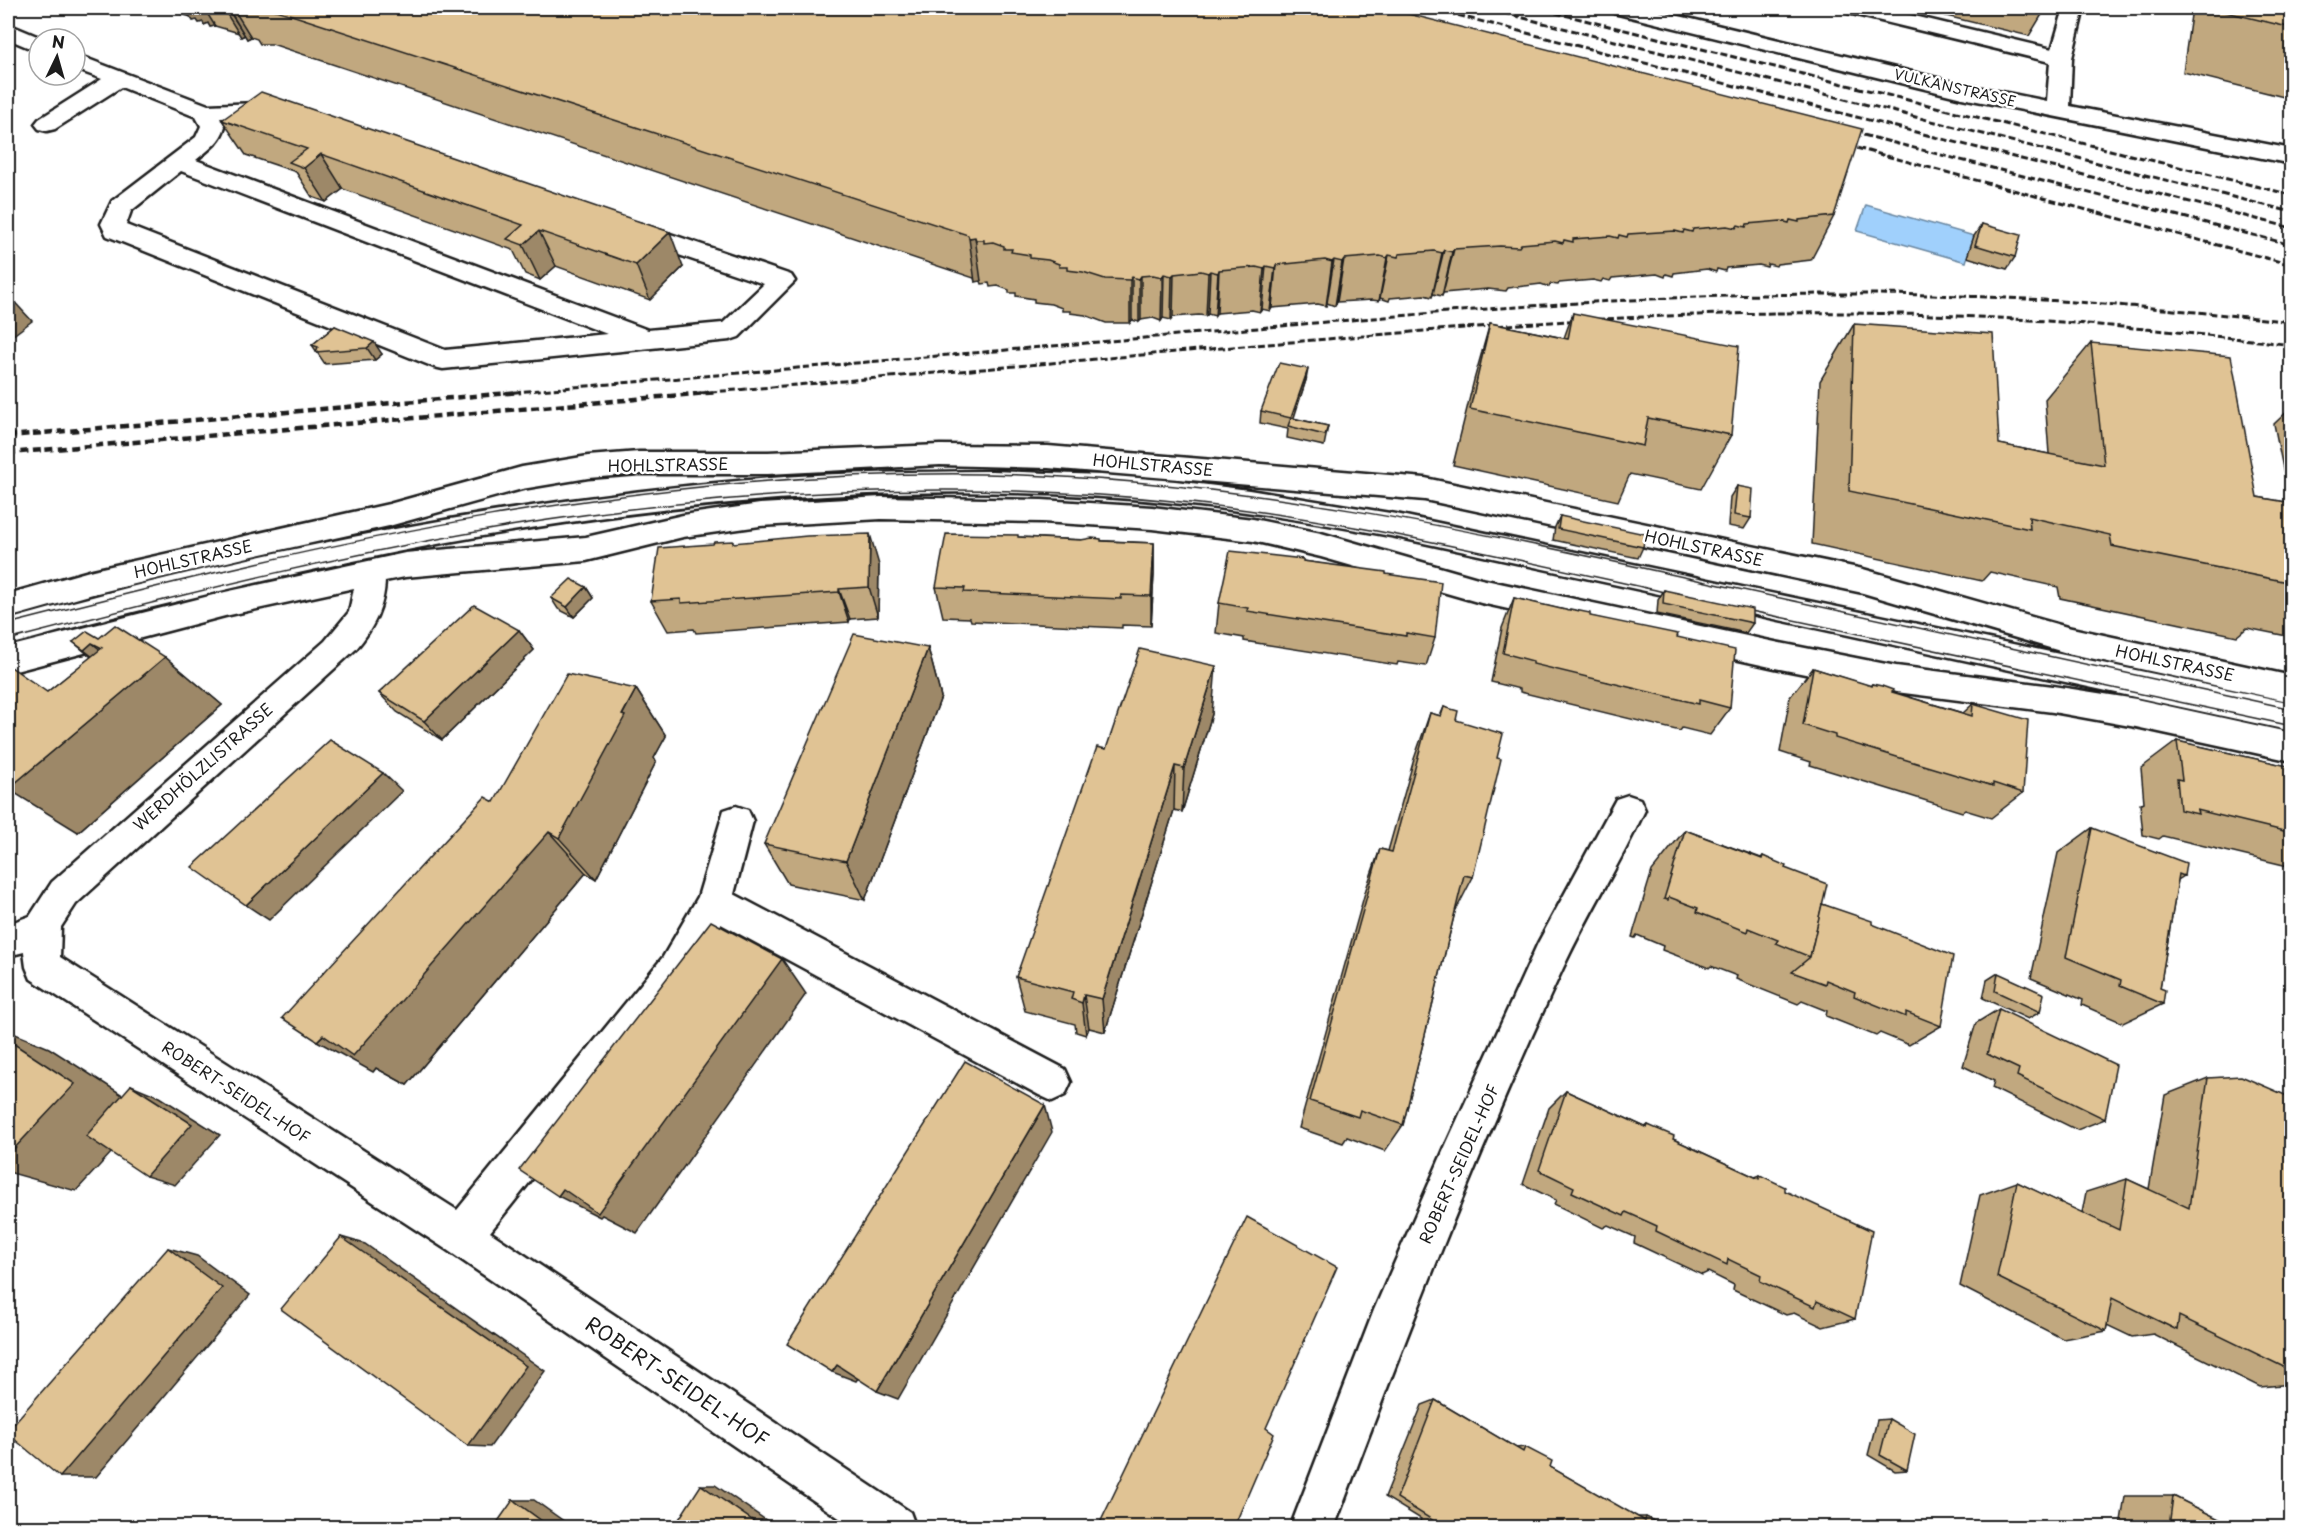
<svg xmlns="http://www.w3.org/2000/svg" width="2299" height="1535" font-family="'Playpen Sans',sans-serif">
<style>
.water{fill:#a0d0fc;stroke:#6b88a2;stroke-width:1.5}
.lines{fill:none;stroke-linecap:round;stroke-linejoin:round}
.minor-casing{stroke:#1c1c1c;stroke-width:5}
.minor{fill:#fff;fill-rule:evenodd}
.tram{stroke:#1c1c1c;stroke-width:1.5}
.rail-far1{stroke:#1c1c1c;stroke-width:3;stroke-dasharray:7 3;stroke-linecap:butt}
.rail{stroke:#1c1c1c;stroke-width:4.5;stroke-dasharray:8 4.5;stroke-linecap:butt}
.wall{fill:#c1a87f;stroke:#1c1c1c;stroke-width:1.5}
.shaded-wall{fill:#9d8868;stroke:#1c1c1c;stroke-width:1.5}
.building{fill:#e0c394;stroke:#1c1c1c;stroke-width:1.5}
.labels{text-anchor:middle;stroke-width:5;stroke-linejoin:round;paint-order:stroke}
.far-street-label{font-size:14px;fill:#1c1c1c;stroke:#fff}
.street-label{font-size:16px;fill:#1c1c1c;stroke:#fff}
.near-street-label{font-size:20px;fill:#1c1c1c;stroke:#fff}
</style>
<rect width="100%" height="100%" fill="#fff"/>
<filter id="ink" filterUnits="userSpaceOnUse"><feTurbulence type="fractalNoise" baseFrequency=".0167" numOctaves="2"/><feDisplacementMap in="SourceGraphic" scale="12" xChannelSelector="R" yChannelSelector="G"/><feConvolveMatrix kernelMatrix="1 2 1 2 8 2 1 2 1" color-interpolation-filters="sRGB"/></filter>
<g filter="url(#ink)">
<path class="water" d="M1866 205 1974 236 1966 262 1857 231Z"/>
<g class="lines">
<defs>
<g id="minor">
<path d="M1611 8H1646L1962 84 2047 101 2050 62 1848 13 1845 8H1881L2052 49 2064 8H2084L2072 58 2070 106 2292 149V164L1962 98 1614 13Z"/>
<path d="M8 24 44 39H39V52L8 39Z"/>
<path d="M75 54 208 105 279 102 287 104 291 109 287 114 279 116 220 118 225 126C221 142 208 150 196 160L648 330 723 323 764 284 623 236 620 230 623 224 632 222 641 224 791 275 795 281 739 337 730 340 443 369 434 367 107 236 101 224 112 201 196 137 201 126 196 117 121 87 55 129 47 131 39 129 35 124 39 119 102 79 75 69ZM181 171 607 334 445 350 126 225 131 211Z"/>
<path d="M940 445 1048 446 1425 478 1863 569 2067 627 2292 676V702L2067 653 1863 593 1425 500 1048 468 940 465 768 474H639L588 478 522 489 389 526 244 558 93 594 8 618V594L93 570 389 504 522 467 588 456 639 452H768Z"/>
<path d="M992 471 1101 475 1175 481 1249 490 1396 514 2292 703V731L1396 537C1298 519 1201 503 1102 497 883 482 663 503 448 542 337 563 226 589 117 616 80 625 44 636 8 645V620C255 550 515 499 771 478 844 472 918 472 992 471Z"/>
<path d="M881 497 1042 500 1152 507 1253 519 1321 533 1481 579 1775 642 1896 666 2053 686 2136 699 2292 733V761L2136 727 2053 712 1896 692 1775 668 1481 603 1321 557 1253 541 1152 529 1042 522 881 519 760 526 683 537 586 561 405 577 385 581C384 608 373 629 356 649L76 904 61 927 60 957 457 1210 663 957 698 897 724 810 736 806 748 810 753 821 734 894 1065 1069 1071 1082 1065 1095 1052 1101 1039 1095 721 924 689 981 490 1232 910 1512 916 1528H854L447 1250 31 979 26 967 24 952 8 956V924L30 916 52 882 325 641 349 612 354 588 225 616 8 673V647L225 592 405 553 586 537 683 515 760 504Z"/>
<path d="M1628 795 1640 799 1645 810C1620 864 1588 914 1563 968 1478 1150 1405 1339 1334 1528H1290L1374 1310 1445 1147 1538 943 1616 799Z"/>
</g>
</defs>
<use href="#minor" class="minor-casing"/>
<use href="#minor" class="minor"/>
<g class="tram">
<path d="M1737 608 2292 726"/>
<path d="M8 624C333 540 647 469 985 474 1231 478 1472 530 1711 583 1904 625 2098 667 2292 709"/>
<path d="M8 640C186 593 365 548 548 520 731 493 915 483 1100 495 1296 507 1487 553 1678 595"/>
</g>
<g class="rail-far1">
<path d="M1429 8 2292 228"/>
<path d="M1484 8 2292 212"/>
<path d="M1536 8 2292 195"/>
<path d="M1844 130 2292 245"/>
<path d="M1838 143 2292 265"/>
<path d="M504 393C728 374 953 355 1177 335 1396 316 1614 295 1834 294 1987 293 2140 305 2292 322"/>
<path d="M700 393C881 378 1063 362 1244 346 1422 331 1601 315 1780 313 1951 311 2122 324 2292 345"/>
</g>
<g class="rail">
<path d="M8 436 521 392"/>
<path d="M8 453 718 392"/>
</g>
</g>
<g class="wall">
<path d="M157 8H1385L1834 216 1811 260 1777 264 1776 266 1768 264 1767 267 1759 265 1726 268 1725 271 1717 269 1716 272 1707 269 1674 273 1673 276 1666 274 1665 277 1657 274 1612 278 1610 281 1603 279 1601 282 1593 280 1559 283 1558 285 1550 284 1549 287 1541 284 1508 288 1506 291 1488 289 1443 293 1442 296 1433 294 1432 297 1424 295 1390 298 1389 301 1380 298 1379 301 1372 300 1337 302 1335 306 1327 303 1326 306 1318 304 1272 308 1270 311 1262 309 1260 312 1252 310 1217 313 1215 316 1208 314 1206 316 1199 315 1173 317 1171 320 1163 318 1161 321 1153 318 1141 320 1139 322 1132 320 1130 323H1106L1085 315 1070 313V311H1062V308L1051 304 1034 302V299L1016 296V293H1009V290L998 286 990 287 989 283 982 284 981 281 975 282 974 278 272 44H260L257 39 251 37 247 39 245 35 241 37 239 33 215 26 210 27 208 23 204 25 203 22 199 23 197 20 193 21 191 17 162 8 158 9Z"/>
<path d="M1913 8H2046L2029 36Z"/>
<path d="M2192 8H2292V99L2183 72Z"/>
<path d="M222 120 683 267 650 300 556 266 540 280 525 274 513 250 343 189 326 202 312 197 296 172 246 155Z"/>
<path d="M1982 224 2015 257 2007 269 1967 257 1974 236Z"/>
<path d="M1573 313 1731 435 1701 489 1630 474 1618 501 1453 465 1474 380 1490 323 1564 338Z"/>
<path d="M1854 324 1999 444 2049 454 2045 399 2091 343 2257 497 2290 503 2274 424 2292 407V637L2247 628 2237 636 2060 598 2058 587 1990 572 1982 581 1812 544 1820 381Z"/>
<path d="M335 326 382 354 375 360 325 364 312 345Z"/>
<path d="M1306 380 1293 418 1328 426 1324 446 1287 438 1288 429 1260 423 1261 411Z"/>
<path d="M1737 486 1751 518 1744 529 1728 526 1730 497Z"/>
<path d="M1560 516 1643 547 1638 558 1553 540 1555 527Z"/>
<path d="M1019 537 1154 543V574L1151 626 1122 625V628L971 621 970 618 943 617 936 587Z"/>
<path d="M734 543 879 565 878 617 850 619 849 622 696 633 694 629 668 631 651 601Z"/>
<path d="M1303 561 1386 574 1435 638 1426 666 1398 662 1397 665 1244 641V638L1216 633 1219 603Z"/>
<path d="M586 587 593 598 574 617 558 609 551 598Z"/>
<path d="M1664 590 1753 623 1746 633 1657 614 1658 600Z"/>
<path d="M1514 598 1677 637 1730 708 1710 735 1682 728 1680 731 1520 692V689L1491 682 1502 628Z"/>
<path d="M519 630 534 650 442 740 397 712 379 693Z"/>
<path d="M99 638 165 657 222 705 78 832 47 692 91 657 73 642Z"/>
<path d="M928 648 941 697 865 900 788 884 764 844Z"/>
<path d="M1813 668 1870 686 1872 684 1892 692 1963 713 1973 704 2023 793 1991 818 1965 810 1962 812 1895 791 1810 765 1811 762 1780 752 1790 697Z"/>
<path d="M636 689 666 736 654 758 656 762 596 879 586 873 407 1085 376 1068 373 1072 494 802Z"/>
<path d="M1444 707 1456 720 1497 758 1473 877 1455 912 1403 1125 1385 1151 1347 1137 1343 1143 1299 1128 1366 889 1380 849 1388 851 1414 759 1430 713 1440 716Z"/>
<path d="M1212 714 1182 812 1174 810 1105 1032 1089 1028 1086 1035 1076 1032 1075 1024 1025 1011 1016 977 1106 749Z"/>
<path d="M2177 741 2292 767V867L2163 836 2159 839 2143 835 2140 804 2144 802 2141 768Z"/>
<path d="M2092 828 2184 876 2178 880 2160 988 2163 1004 2123 1023 2082 1005 2083 1000 2031 978 2058 853Z"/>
<path d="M1685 830 1761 858 1763 856 1785 868 1822 904 1872 924 1941 1026 1909 1045 1880 1033 1876 1036 1826 1016 1827 1011 1802 1001 1798 1004 1736 979 1737 976 1711 966 1709 968 1662 950 1663 946 1637 935 1635 938 1632 937 1652 871Z"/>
<path d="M1998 973 2040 1012 2028 1019 1983 998 1987 980Z"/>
<path d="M1999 1009 2105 1119 2077 1130 1992 1088 1994 1081 1963 1066 1976 1023Z"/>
<path d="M2208 1078 2292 1098V1384L2260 1387 2153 1334 2132 1337 2107 1325 2106 1331 2063 1339 1960 1286 1980 1195 2017 1182 2082 1213 2086 1192 2127 1179 2149 1189 2165 1095Z"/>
<path d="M1566 1091 1645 1127 1648 1125 1673 1139 1755 1177 1760 1175 1785 1191 1855 1319 1823 1327 1794 1313 1786 1315 1733 1290 1734 1285 1708 1272 1702 1275 1634 1243 1635 1237 1608 1225 1603 1228 1554 1204 1556 1200 1523 1184 1549 1108Z"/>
<path d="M1435 1400 1516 1448 1525 1447 1550 1467 1637 1517H1646L1665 1527H1421L1418 1526 1421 1519 1385 1497 1422 1405Z"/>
<path d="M1889 1419 1907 1470 1895 1471 1868 1455 1877 1420Z"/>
<path d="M2125 1496H2173L2230 1525H2242L2246 1527H2120Z"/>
</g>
<g class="shaded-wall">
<path d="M184 8H204L215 26 210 27 208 23 204 25 203 22 199 23 197 20 193 21Z"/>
<path d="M223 8H227L245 35 241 37Z"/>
<path d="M228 8H233L251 37 247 39Z"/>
<path d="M321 154 343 189 326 202 304 168Z"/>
<path d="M539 231 556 266 540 280 523 245Z"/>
<path d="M670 232 683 267 650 300 636 265Z"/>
<path d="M975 237 981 281 975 282 969 238Z"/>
<path d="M1454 249 1443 293 1442 296 1452 252Z"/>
<path d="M1444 250 1433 294 1432 297 1442 253Z"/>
<path d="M1389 255 1380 298 1379 301 1387 258Z"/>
<path d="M1344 259 1337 302 1335 306 1342 262Z"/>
<path d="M1334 260 1327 303 1326 306 1332 262Z"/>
<path d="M1276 265 1272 308 1270 311 1275 268Z"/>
<path d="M1266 266 1262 309 1260 312 1264 269Z"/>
<path d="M1219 270 1217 313 1215 316 1218 273Z"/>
<path d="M1210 271 1208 314 1206 316 1208 273Z"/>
<path d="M1164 274 1163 318 1161 321 1162 277Z"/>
<path d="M1174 274 1173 317 1171 320 1172 276Z"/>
<path d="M1141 276V320L1139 322V279Z"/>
<path d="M1132 277V320L1130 323V280Z"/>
<path d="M8 295 32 321 8 339Z"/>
<path d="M374 342 382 354 375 360 367 348Z"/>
<path d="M1308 369 1306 380 1291 427V418Z"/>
<path d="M870 534 879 565 878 617 869 587Z"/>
<path d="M1154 543V574L1151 626V596Z"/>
<path d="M586 587 593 598 574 617 567 607Z"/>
<path d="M839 589 850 619 849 622 839 592Z"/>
<path d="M519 630 534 650 442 740 424 721Z"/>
<path d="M92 643 138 680 165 657 222 705 78 832 8 789 130 686 84 650Z"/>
<path d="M928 648 941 697 865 900 846 861Z"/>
<path d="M1216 666 1212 714 1182 812 1184 768Z"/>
<path d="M636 689 666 736 654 758 656 762 596 879 559 838Z"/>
<path d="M1175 766 1174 810 1105 1032 1102 999Z"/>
<path d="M383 773 402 791 269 920 246 905Z"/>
<path d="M549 832 586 873 407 1085 376 1068 373 1072 317 1041Z"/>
<path d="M782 959 806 994 637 1233 602 1215 600 1217 558 1196 563 1189Z"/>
<path d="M1084 995 1089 1028 1086 1035 1082 1003Z"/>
<path d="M8 1031 49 1048 149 1112 76 1191 8 1172Z"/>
<path d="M131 1085 160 1097 220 1135 175 1185 146 1176Z"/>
<path d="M1045 1105 1052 1132 898 1399 877 1391Z"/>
<path d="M341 1237 365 1244 545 1371 490 1447 468 1446Z"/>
<path d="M168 1248 197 1256 250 1295 96 1477H60Z"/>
<path d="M837 1365 861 1374 856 1381 832 1372Z"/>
<path d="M701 1485H715L776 1527H762Z"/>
<path d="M513 1500H534L572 1527H550Z"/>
</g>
<g class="building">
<path d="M270 8H1385L1862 129 1834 216 1799 220V222L1790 220 1789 223 1781 221 1747 224 1746 227 1738 225 1736 228 1727 226 1693 229 1692 232 1684 230 1683 233 1675 231 1628 234 1627 237 1619 235 1618 238 1610 236 1573 239V242L1564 240 1563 243 1555 241 1521 244 1519 247 1500 246 1454 249 1452 252 1444 250 1442 253 1434 251 1399 254 1398 257 1389 255 1387 258 1380 256 1344 259 1342 262 1334 260 1332 262 1325 260 1276 265 1275 268 1266 266 1264 269 1256 267 1219 270 1218 273 1210 271 1208 273 1201 271 1174 274 1172 276 1164 274 1162 277 1153 275 1141 276 1139 279 1132 277 1130 280 1105 279 1083 272 1067 270V267H1059V264L1048 260 1030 258V255L1011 252 1012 249H1004V246L993 242 984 243V240H976L975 237 969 238 968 235Z"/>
<path d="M2227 8H2292V28L2226 12Z"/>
<path d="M261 92 670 232 636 265 539 231 523 245 507 239 523 225 321 154 304 168 289 162 307 149 222 120Z"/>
<path d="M1982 224 2021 235 2015 257 1975 245Z"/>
<path d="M1573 313 1739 346 1731 435 1648 418 1643 446 1470 409 1490 323 1568 339Z"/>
<path d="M1854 324 1993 334 1999 444 2104 465 2091 343 2231 356 2257 497 2292 503V583L2112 546 2110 535 2029 517 2030 529 1849 491Z"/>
<path d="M335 326 374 342 367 348 316 352 318 347 312 345Z"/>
<path d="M1279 363 1308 369 1291 418 1328 426 1325 435 1288 426 1291 418 1261 411Z"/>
<path d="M1737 486 1753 489 1751 518 1734 515Z"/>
<path d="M1560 516 1645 534 1643 547 1558 529Z"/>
<path d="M870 534 869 587 839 589V592L681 603V599L651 601 659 548 713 544 714 542 733 541V543L807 536Z"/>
<path d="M946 534 1018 535V537L1081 540 1092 538 1101 539V541L1154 543 1151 596 1121 595V599L964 592 965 588 936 587Z"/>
<path d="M1230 551 1303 559V561L1386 572V574L1441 582 1435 638 1406 633V636L1247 611 1248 608 1219 603Z"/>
<path d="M571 579 586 587 567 607 551 598Z"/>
<path d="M1664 590 1753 609V623L1663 604Z"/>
<path d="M1514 598 1570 611V609L1590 613V616L1678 634 1677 637 1735 650 1730 708 1699 700V704L1533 664V661L1503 653Z"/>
<path d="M474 605 519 630 424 721 379 693Z"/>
<path d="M115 625 165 657 8 789V665L47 692 102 648 92 643 84 650 73 642 87 631 99 638Z"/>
<path d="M854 634 928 648 846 861 764 844Z"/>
<path d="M1140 649 1216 666 1184 768 1175 766 1102 999 1084 995 1082 1003 1071 999 1073 992 1016 977 1097 747 1106 749Z"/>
<path d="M1813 668 1872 686V684L1882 686 1893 690 1892 692 1972 716 1973 704 2028 720 2023 793 1993 783V786L1923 765 1835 738V735L1803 725Z"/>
<path d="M567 674 636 689 622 715 625 716 559 838 549 832 353 1056 323 1035 317 1041 282 1018 485 797 494 802Z"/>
<path d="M1444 707 1458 711 1456 720 1503 734 1497 758 1501 759 1473 877 1464 875 1403 1125 1360 1110 1358 1117 1310 1101 1380 849 1392 852 1430 713 1441 716Z"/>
<path d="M330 740 383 773 246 905 192 867Z"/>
<path d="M2177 741 2292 767V833L2197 810 2198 814 2180 810 2177 779 2182 780Z"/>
<path d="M2092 828 2186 863 2184 876 2179 874 2160 988 2165 990 2163 1004 2120 986 2121 980 2066 957Z"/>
<path d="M1685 830 1762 859 1763 856 1786 866 1785 868 1827 884 1810 957 1776 943 1778 940 1748 928 1747 932 1697 912 1698 908 1669 897 1668 900 1664 899Z"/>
<path d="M1822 904 1872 921V924L1953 956 1941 1026 1906 1012V1017L1854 996 1855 992 1826 980 1825 984 1792 972 1810 957Z"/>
<path d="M711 921 782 959 598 1213 563 1189 558 1196 519 1170Z"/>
<path d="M1998 973 2044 994 2040 1012 1995 991Z"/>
<path d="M1999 1009 2116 1065 2105 1119 2017 1076 2019 1069 1987 1054Z"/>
<path d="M8 1040 75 1084 8 1155Z"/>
<path d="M965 1061 1045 1105 877 1391 837 1365 832 1372 787 1344Z"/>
<path d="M2241 1076 2292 1098V1371L2179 1316 2177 1330 2112 1298 2106 1331 1997 1277 2017 1182 2119 1230 2127 1179 2189 1208 2208 1078Z"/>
<path d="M131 1085 192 1124 146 1176 86 1136Z"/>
<path d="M1566 1091 1647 1128 1648 1125 1674 1136 1673 1139 1759 1179 1760 1175 1785 1187V1191L1872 1231 1855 1319 1817 1301 1815 1307 1760 1281 1761 1275 1728 1259 1727 1265 1656 1231 1657 1226 1626 1212 1624 1216 1572 1192 1574 1187 1539 1170Z"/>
<path d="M1247 1217 1337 1267 1266 1428 1274 1434 1234 1527H1098Z"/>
<path d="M341 1237 526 1366 468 1446 281 1309Z"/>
<path d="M168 1248 222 1288 60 1477 8 1434V1430Z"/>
<path d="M1435 1400 1523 1452 1525 1447 1552 1461 1550 1467 1645 1521 1646 1517 1665 1527H1432L1434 1521 1397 1498Z"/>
<path d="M1889 1419 1915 1434 1907 1470 1880 1455Z"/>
<path d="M701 1485 762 1527H674Z"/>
<path d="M2173 1496 2235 1527H2169Z"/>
<path d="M513 1500 550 1527H494Z"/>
</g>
</g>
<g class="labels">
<g class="far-street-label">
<text transform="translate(1955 88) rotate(13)" y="5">VULKANSTRASSE</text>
</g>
<g class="street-label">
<text transform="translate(668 465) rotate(-1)" y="6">HOHLSTRASSE</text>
<text transform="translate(1153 465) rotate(5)" y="6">HOHLSTRASSE</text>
<text transform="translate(1704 548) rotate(12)" y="6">HOHLSTRASSE</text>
<text transform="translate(193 559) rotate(-13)" y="6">HOHLSTRASSE</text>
<text transform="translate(2175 663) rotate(12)" y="6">HOHLSTRASSE</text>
<text transform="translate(203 767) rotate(-42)" y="6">WERDHÖLZLISTRASSE</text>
<text transform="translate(236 1092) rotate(33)" y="6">ROBERT-SEIDEL-HOF</text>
<text transform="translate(1459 1164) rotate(-66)" y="6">ROBERT-SEIDEL-HOF</text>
</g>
<g class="near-street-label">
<text transform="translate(677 1382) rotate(34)" y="7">ROBERT-SEIDEL-HOF</text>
</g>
</g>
<rect width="2299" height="1535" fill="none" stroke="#fff" stroke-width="30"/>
<rect x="15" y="15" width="2269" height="1505" fill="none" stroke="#1c1c1c" stroke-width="2" filter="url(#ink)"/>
<g transform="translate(57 57) rotate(5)"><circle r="28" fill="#ffffff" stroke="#a4a4a4" stroke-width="1.5"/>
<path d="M0-4.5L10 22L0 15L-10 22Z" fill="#1c1c1c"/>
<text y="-9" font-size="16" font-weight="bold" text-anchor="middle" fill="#1c1c1c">N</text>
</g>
</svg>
